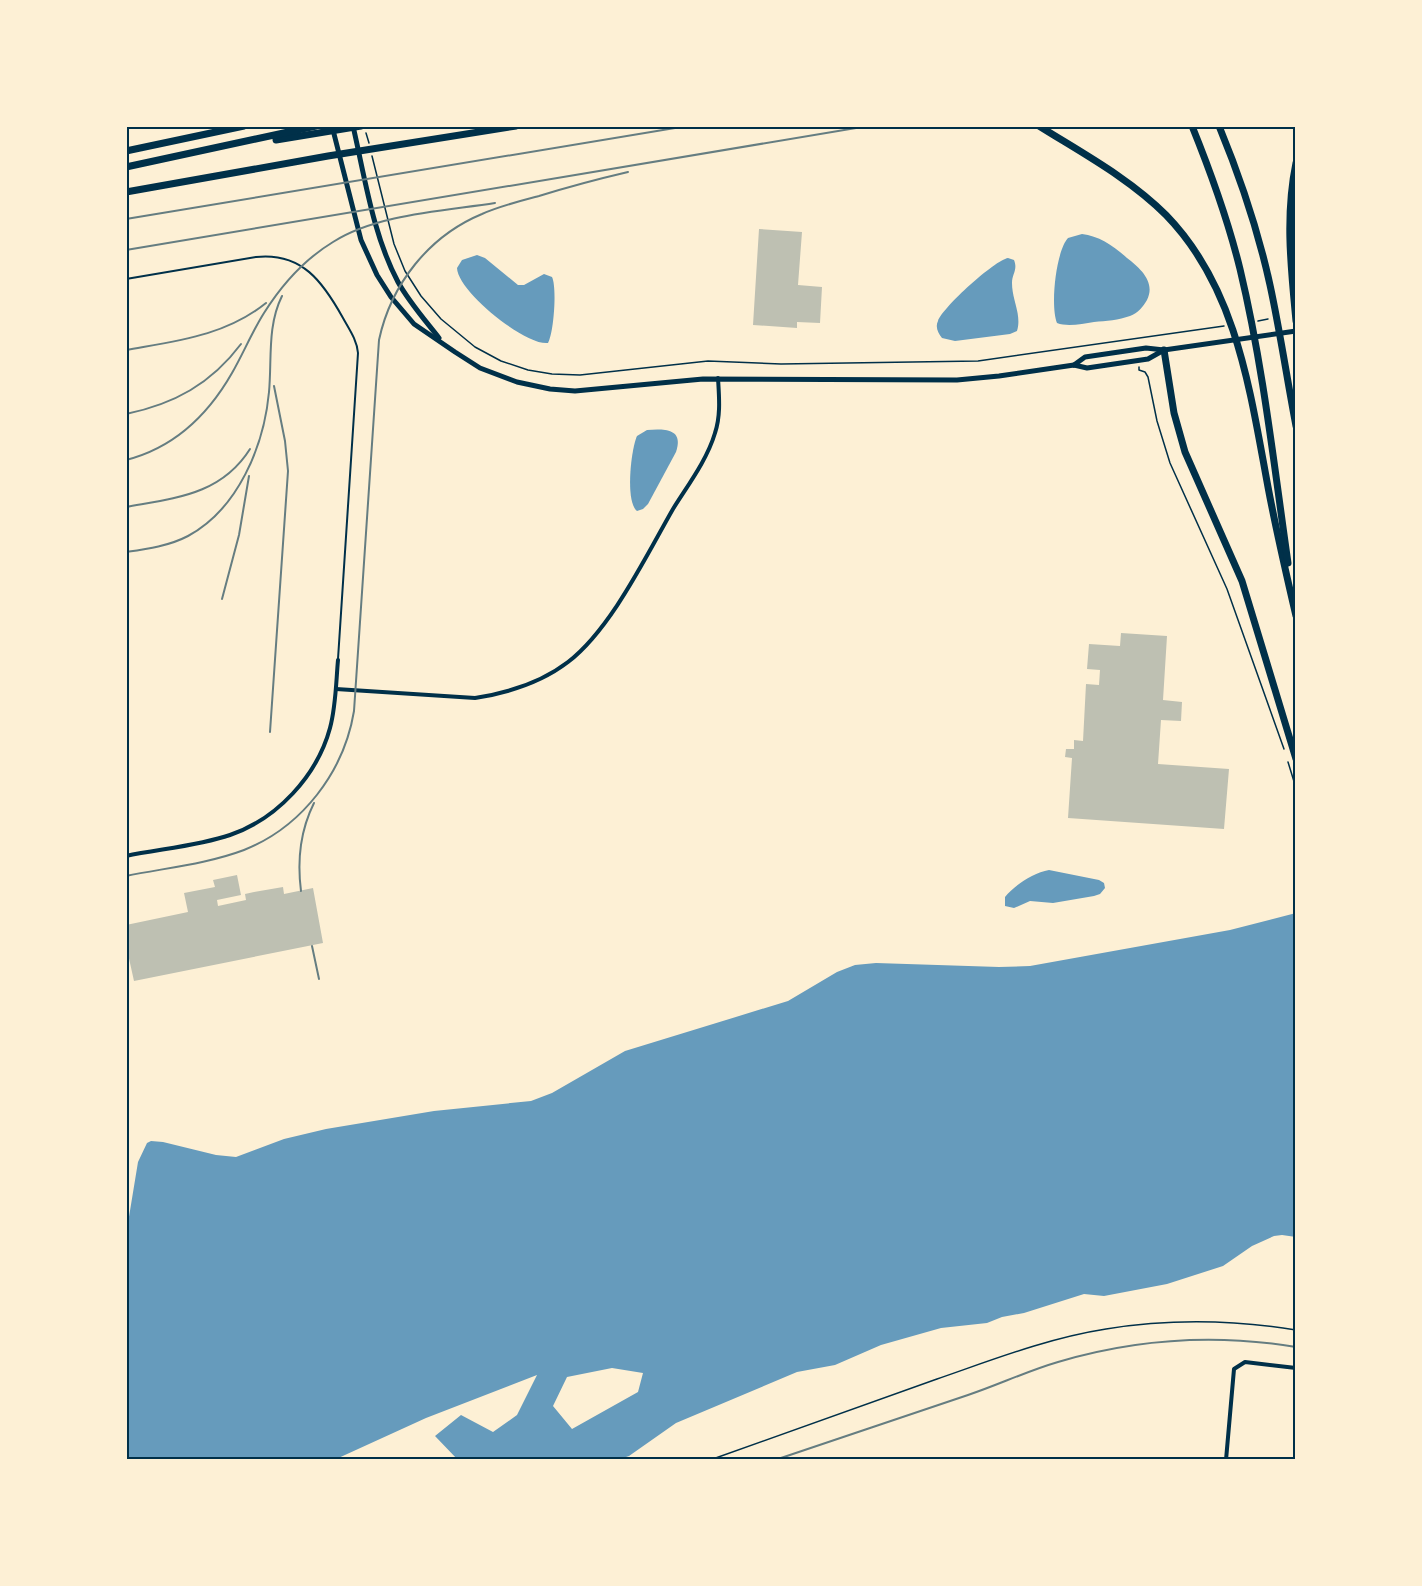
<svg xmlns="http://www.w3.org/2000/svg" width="1422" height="1586" font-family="'Nunito Sans',sans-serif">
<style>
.water{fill:#669bbc;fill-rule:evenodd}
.building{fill:#bec0b2}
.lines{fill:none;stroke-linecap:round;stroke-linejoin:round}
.path{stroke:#003049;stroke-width:1.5}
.service{stroke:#003049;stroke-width:2}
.minor{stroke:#003049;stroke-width:4}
.secondary{stroke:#003049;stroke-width:5}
.motorway{stroke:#003049;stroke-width:7}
.rail{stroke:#657d81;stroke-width:2}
.neatline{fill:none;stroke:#003049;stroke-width:2}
</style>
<rect width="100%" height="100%" fill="#fdf0d5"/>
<g class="water">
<path d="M1082 234C1099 236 1114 246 1127 258 1140 268 1156 282 1147 300 1143 307 1138 313 1130 316 1119 320 1106 321 1094 322 1082 324 1067 327 1057 323 1050 306 1056 251 1068 238Z"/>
<path d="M477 255 485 258 518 285H524L544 274 552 277C557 287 554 332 548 343 526 346 458 292 457 268L462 260Z"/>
<path d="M1008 258 1014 260C1018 270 1012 274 1012 283 1012 300 1022 315 1017 331L1010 334 955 341 942 338C938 333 935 327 938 321 943 307 995 260 1008 258Z"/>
<path d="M647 430C664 429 684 428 676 452L648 504 643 509 637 511C625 502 631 449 637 436Z"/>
<path d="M1049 870 1099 880 1104 883 1105 888 1100 894 1094 896 1053 903 1030 901 1014 908 1005 906V897C1015 885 1033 873 1049 870Z"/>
<path d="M1296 913V1237L1282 1235 1274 1236 1252 1246 1223 1266 1167 1284 1104 1296 1084 1294 1024 1313 1002 1317 987 1323 941 1328 881 1345 835 1365 797 1372 676 1423 629 1456 617 1460H458L435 1436 461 1415 493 1432 517 1415 537 1375 426 1418 334 1460H126V1235L138 1162 147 1143 151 1141 163 1142 216 1155 236 1157 284 1139 326 1129 434 1111 531 1101 552 1093 625 1051 788 1001 837 972 855 965 876 963 999 967 1030 966 1230 930ZM612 1368 643 1373 638 1392 572 1429 553 1406 567 1377Z"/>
</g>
<g class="building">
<path d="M759 229 802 232 798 285 822 287 820 323 797 322V328L753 325Z"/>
<path d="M1121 633 1167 636 1163 700 1182 702 1181 721 1161 720 1158 764 1229 769 1224 829 1068 818 1072 758 1065 757 1066 749H1074V740L1083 741 1086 684 1099 685 1100 670 1087 669 1089 644 1120 646Z"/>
<path d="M237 875 241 895 217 900 218 906 246 900 245 894 254 892 283 887 284 894 313 888 323 943 134 981 126 945V925L188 912 184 893 215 887 213 880Z"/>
</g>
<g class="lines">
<g class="path">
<path d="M366 133 369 143"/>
<path d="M372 156 394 244 405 271 421 296 441 319 475 347 501 361 528 370 552 374 580 375 708 361 781 364 978 361 1224 326"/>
<path d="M1258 321 1268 319"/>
<path d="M1139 367V370L1145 372 1148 377 1157 421 1170 463 1227 589 1284 749"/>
<path d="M1288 762 1296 788"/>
<path d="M710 1460C785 1433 861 1406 937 1379 992 1360 1048 1338 1106 1329 1168 1319 1234 1320 1296 1330"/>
</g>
<path class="service" d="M126 279 256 257C302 252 323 282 343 318 349 329 357 340 358 353L338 659"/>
<g class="minor">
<path d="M336 689 475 698C507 693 542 682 568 662 611 629 646 556 673 509 688 485 707 460 715 433 721 415 719 396 718 378"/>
<path d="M126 856C159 849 198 846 230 835 277 819 317 776 330 728 336 706 336 682 338 660"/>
<path d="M1226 1460 1234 1369 1245 1362 1296 1368"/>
</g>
<g class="secondary">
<path d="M332 126 361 240 377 275 391 297 414 324 455 352 480 368 517 382 550 389 575 391 703 379 957 380 999 376 1074 365 1087 368 1148 359 1164 350"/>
<path d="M353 126C365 178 373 235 398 282 409 302 425 320 439 338"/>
<path d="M1074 365 1085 357 1146 348 1164 350 1296 331"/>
</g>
<g class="motorway">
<path d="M1039 126C1082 153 1129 178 1166 215 1237 288 1250 391 1268 487 1276 530 1286 573 1296 616"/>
<path d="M1192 126C1211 173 1228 220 1240 269 1263 365 1274 465 1288 563"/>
<path d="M1219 126C1240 177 1258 230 1270 285 1280 331 1287 379 1296 426"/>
<path d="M276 140 361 126"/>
<path d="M126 151 244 126"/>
<path d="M1296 163C1285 216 1291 268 1296 321"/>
<path d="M126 167 316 126"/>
<path d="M126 192 328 156 516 126"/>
<path d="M1164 350 1174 413 1185 452 1242 581 1296 759"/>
</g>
<g class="rail">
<path d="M126 219 687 126"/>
<path d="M126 250 868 126"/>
<path d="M126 350C176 341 225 336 266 303"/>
<path d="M126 414C174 404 211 384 241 344"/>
<path d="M126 460C173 448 208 415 232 373 243 354 252 332 264 313 281 286 305 259 333 242 377 214 444 211 495 203"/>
<path d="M126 507C175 498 221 495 250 449"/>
<path d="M126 552C147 549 169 546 188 536 238 509 264 446 269 392 272 360 267 326 282 296"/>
<path d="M222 599 239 535 249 476"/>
<path d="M270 732 288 471 285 441 274 386"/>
<path d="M126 876C165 868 207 864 244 850 302 827 344 772 354 711L379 340C391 284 429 236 482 214 500 206 520 201 539 196 568 187 598 179 628 172"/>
<path d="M301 891C297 860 300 831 314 803"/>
<path d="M312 946 319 979"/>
<path d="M775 1460C839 1438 904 1417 968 1395 998 1385 1027 1371 1058 1362 1135 1339 1217 1334 1296 1347"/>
</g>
</g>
<rect width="1422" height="1586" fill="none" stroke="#fdf0d5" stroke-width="255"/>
<rect x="128" y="128" width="1166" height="1330" class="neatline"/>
</svg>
